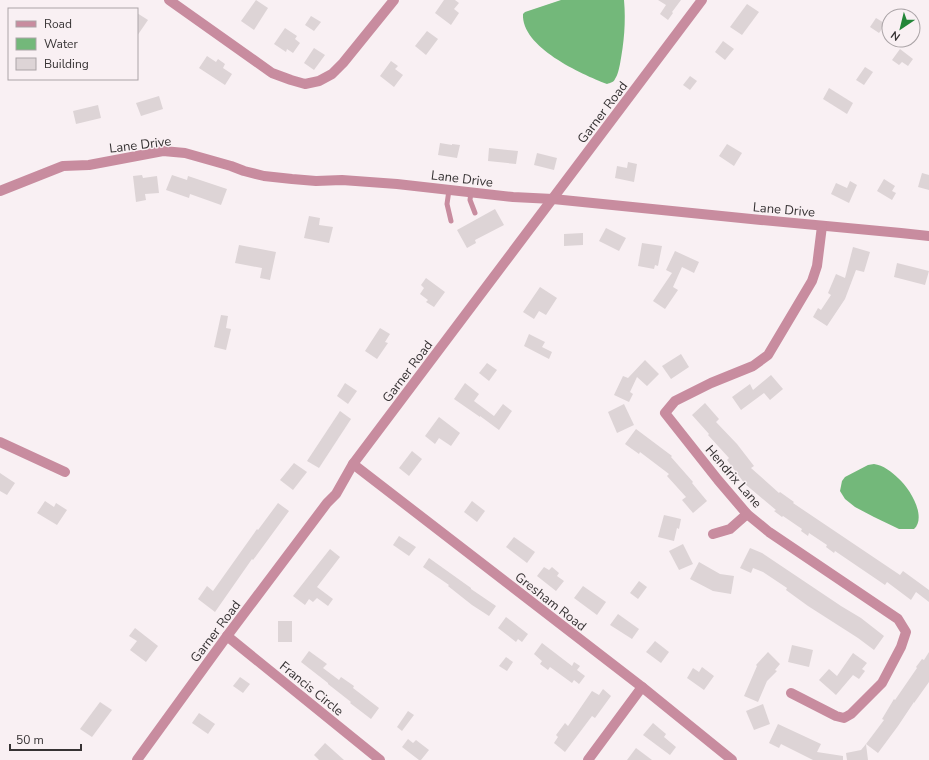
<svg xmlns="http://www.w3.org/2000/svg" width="929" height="760" font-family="'Nunito Sans',sans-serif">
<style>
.water{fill:#73b87a}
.building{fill:#ddd4d6}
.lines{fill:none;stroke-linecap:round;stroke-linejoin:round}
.service{stroke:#c88c9f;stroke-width:5}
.minor{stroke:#c88c9f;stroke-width:10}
.labels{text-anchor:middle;stroke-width:3;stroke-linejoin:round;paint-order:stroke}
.street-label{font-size:13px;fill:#373334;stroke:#f9f0f3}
</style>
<rect width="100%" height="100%" fill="#f9f0f3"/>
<g class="water">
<path d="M561 0H624C626 22 624 43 620 64 619 68 618 75 615 79 614 82 610 83 607 84 581 74 521 47 523 14L525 12Z"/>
<path d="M874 464C883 465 892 472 898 478 910 488 927 517 914 529H899L874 517 855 507 845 499 840 491 842 481 845 477 868 465Z"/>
</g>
<g class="building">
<path d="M256 0 268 8 254 30 241 21Z"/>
<path d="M444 0H455L459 3 454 9 459 13 451 25 435 13Z"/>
<path d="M658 0H681L672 12 673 13 668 20 660 14 666 5Z"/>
<path d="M747 4 759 12 742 35 730 27Z"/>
<path d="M137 13 148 20 137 36Z"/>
<path d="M311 16 321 22 314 31 305 25Z"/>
<path d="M876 18 886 24 879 33 870 27Z"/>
<path d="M285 28 297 36 295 39 300 43 293 53 287 49 286 52 274 44Z"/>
<path d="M427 31 438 39 426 55 415 46Z"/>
<path d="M723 41 734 49 725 60 715 52Z"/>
<path d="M314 48 325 55 314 70 304 63Z"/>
<path d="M900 49 913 59 908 66 902 62 899 65 892 60Z"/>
<path d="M207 56 216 62 218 59 225 64 223 68 232 74 225 85 199 68Z"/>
<path d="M391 61 398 66 395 69 403 75 394 87 380 76Z"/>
<path d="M865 67 873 72 864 85 856 80Z"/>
<path d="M690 76 697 81 690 90 683 85Z"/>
<path d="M829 88 853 103 847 114 823 99Z"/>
<path d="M159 96 163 109 141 116 136 103Z"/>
<path d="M98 105 101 118 76 124 73 111Z"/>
<path d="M440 143 452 145V144L460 145 457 158 438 155Z"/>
<path d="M727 144 742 153 734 166 719 156Z"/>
<path d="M489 148 518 151 516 164 488 161Z"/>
<path d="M537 153 557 158 554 170 534 165Z"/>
<path d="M628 162 637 164 634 182 615 178 617 166 627 168Z"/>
<path d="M922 173 929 175V190L918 187Z"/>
<path d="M142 175 143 178 157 176 159 193 145 194 146 200 136 202 133 176Z"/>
<path d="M172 175 187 180 188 176 227 189 221 205 190 194 189 198 166 190Z"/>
<path d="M884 179 895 186 892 191 896 193 892 200 877 191Z"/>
<path d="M850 181 857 185 849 203 831 194 836 183 847 188Z"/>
<path d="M495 209 504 225 475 240 476 243 467 248 457 230Z"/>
<path d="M309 216 320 218 319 225 333 227 329 243 304 238Z"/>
<path d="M606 228 626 238 619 251 599 241Z"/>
<path d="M583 233V245L564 246V234Z"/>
<path d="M642 243 662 246 658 266 655 265 654 269 638 266Z"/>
<path d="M239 245 276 252 270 280 260 278 262 268 235 263Z"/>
<path d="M853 247 870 252 864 272 856 270 845 299 827 326 813 317 818 308 821 310 831 295 828 293 836 274 845 278Z"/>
<path d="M675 251 699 262 694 273 682 267 673 287 678 290 665 309 653 301 672 273 666 270Z"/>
<path d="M897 263 929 271 925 285 894 277Z"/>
<path d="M426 278 445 292 434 307 426 302 428 300 420 294 424 288 421 285Z"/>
<path d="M540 287 557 298 546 315 539 311 534 319 523 312Z"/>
<path d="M221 315 228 316 226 328 231 329 226 350 214 347Z"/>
<path d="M380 328 390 334 385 342 388 343 377 359 365 351Z"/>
<path d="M529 334 545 342 542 347 552 352 549 359 524 346Z"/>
<path d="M681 354 689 367 671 379 662 366Z"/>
<path d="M645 360 659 374 647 386 637 377 630 392 633 394 629 402 614 395 623 376 628 378Z"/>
<path d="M487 363 497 370 489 381 479 373Z"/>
<path d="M771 375 783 389 770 400 764 393 741 410 732 397 750 384 753 390Z"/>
<path d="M345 383 357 391 348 404 337 396Z"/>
<path d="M465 383 479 394 474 401 494 416 503 404 512 411 499 430 480 416V417L454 399Z"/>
<path d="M705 403 719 419 716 422 737 444 754 466 751 468 779 493 780 492 794 502 793 503 900 575 903 571 929 590V602L916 592 911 600 887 582 885 585 835 551 834 553 826 547 827 545 809 533 808 536 801 531 802 529 783 516 782 517 774 511 776 510 745 484 727 460 729 458 708 435 709 434 692 415Z"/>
<path d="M624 404 634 425 617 433 608 412Z"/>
<path d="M340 411 351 419 319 468 307 461Z"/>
<path d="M439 417 460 433 451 446 439 438 435 444 425 436Z"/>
<path d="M636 429 672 456 671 457 693 482 692 483 707 501 693 513 682 500 686 497 667 476 669 474 640 452 639 454 625 444Z"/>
<path d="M412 451 422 459 409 476 399 468Z"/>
<path d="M294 463 307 472 293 490 280 480Z"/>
<path d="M0 473 15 483 7 495 0 491Z"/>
<path d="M45 501 54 507 56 503 67 510 57 525 37 513Z"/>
<path d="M472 501 485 511 477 522 464 512Z"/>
<path d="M278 503 289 511 253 560 252 559 215 612 198 599 207 586 213 591 257 529 258 530Z"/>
<path d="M664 515 681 519 679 529 677 528 674 541 658 537Z"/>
<path d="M399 536 416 547 409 556 393 545Z"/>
<path d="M514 537 535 552 527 563 506 547Z"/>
<path d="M683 544 693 564 679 570 669 551Z"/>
<path d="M750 548 762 553 841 606 861 618 884 636 874 650 858 638 808 606 786 590 787 588 763 572 753 568 751 573 740 568Z"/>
<path d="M330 549 340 557 317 587 333 599 328 606 317 598 313 602 309 599 305 605 293 596Z"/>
<path d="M429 558 471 588V589L496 606 489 616 472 605 448 586 449 585 423 567Z"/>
<path d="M699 562 720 574 734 576 731 594 713 591 690 579Z"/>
<path d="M544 567 549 570 552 567 559 573 557 576 564 581 556 591 537 576Z"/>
<path d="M639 581 647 587 638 599 630 593Z"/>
<path d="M583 586 606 602 597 615 574 598Z"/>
<path d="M618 614 639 629 632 639 610 625Z"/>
<path d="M506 617 528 634 522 642 518 639 516 642 498 628Z"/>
<rect x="278" y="621" width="14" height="21"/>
<path d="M135 628 158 646 146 662 130 650 137 641 129 636Z"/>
<path d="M655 641 669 652 661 663 646 652Z"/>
<path d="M542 643 572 666 574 662 580 666 577 670 585 676 579 684 574 680 572 683 550 667 548 670 540 664 542 661 534 654Z"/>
<path d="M792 645 813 650 809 667 788 662Z"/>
<path d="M309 651 327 664 323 668 339 680 341 677 354 686 353 688 379 708 371 719 350 703 351 702 328 684V683L301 662Z"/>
<path d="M768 652 780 664 775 670 777 671 767 681 758 702 744 696 757 666 756 665Z"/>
<path d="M929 652V682L914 703V702L898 726 878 753 866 744 884 720 882 719 894 699 895 700 917 668 916 667 922 659 924 660Z"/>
<path d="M853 653 867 663 862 669 865 671 859 679 853 675 836 695 819 680 829 669 837 676Z"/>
<path d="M506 657 513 662 507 671 499 666Z"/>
<path d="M702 667 714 676 704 690 687 678 693 668 699 672Z"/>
<path d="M240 677 250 684 243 693 233 686Z"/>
<path d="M603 689 611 696 595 718 592 716 565 752 554 743 558 737 556 735 565 723 568 726 592 691 599 695Z"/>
<path d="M100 702 112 710 92 737 80 729Z"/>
<path d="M763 704 770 724 754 730 746 711Z"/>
<path d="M408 711 414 715 402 731 397 727Z"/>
<path d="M199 713 215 724 208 734 192 723Z"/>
<path d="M653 723 666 734 664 737 676 747 670 755 643 735Z"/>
<path d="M778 724 821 744 817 752 843 756V760H813L781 744 779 748 769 743Z"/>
<path d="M408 739 413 743 416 740 429 750 421 760H419L402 747Z"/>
<path d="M325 743 344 760H319L314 755Z"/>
<path d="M866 744 868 760H847L846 753 861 750Z"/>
<path d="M636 748 652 760H627Z"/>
</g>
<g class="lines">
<g class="service">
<path d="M449 190 447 204 451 221"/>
<path d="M471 192 470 200 475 213"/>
</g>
<g class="minor">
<path d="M169 0 272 73 291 80 305 84 319 81 332 74 343 63 394 0"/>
<path d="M0 191 63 166 89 165 163 151 185 153 231 166 244 171 264 176 292 179 316 181 342 180 397 184 513 197 553 199 761 220 901 233 929 236"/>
<path d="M0 442 65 472"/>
<path d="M353 464 642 687 732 760"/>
<path d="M713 534 730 529 747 514"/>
<path d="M227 636 380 760"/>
<path d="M791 693 836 716 844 718 851 714 882 683 901 647 906 632 898 619 769 532 747 514 718 480 665 413 675 401 711 383 753 366 768 355 812 281 817 266 822 226"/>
<path d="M137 760 227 636 327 503 336 494 353 464 702 0"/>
<path d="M588 760 642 687"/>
</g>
</g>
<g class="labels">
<g class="street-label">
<text transform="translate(602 112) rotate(-53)" y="5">Garner Road</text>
<text transform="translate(140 144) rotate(-7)" y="5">Lane Drive</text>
<text transform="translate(462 178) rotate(7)" y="5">Lane Drive</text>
<text transform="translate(784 209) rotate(5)" y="5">Lane Drive</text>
<text transform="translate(407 371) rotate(-53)" y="5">Garner Road</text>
<text transform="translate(734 476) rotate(49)" y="5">Hendrix Lane</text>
<text transform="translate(551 601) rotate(38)" y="5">Gresham Road</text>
<text transform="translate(215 631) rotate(-53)" y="5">Garner Road</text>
<text transform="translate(312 688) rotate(39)" y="5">Francis Circle</text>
</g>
</g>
<rect x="8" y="8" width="130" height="72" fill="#f9f0f3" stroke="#aba4a7"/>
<rect x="16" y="21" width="20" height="6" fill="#c88c9f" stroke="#aba4a7"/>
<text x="44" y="28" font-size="12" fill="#373334">Road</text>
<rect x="16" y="38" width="20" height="12" fill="#73b87a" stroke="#aba4a7"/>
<text x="44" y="48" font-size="12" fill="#373334">Water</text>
<rect x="16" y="58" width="20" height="12" fill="#ddd4d6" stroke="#aba4a7"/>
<text x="44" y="68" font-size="12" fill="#373334">Building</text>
<g transform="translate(901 28) rotate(215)"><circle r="19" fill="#f9f0f3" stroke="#aba4a7"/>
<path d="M0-3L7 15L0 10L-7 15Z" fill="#248639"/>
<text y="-6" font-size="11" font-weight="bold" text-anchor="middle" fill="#373334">N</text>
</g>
<path d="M10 744v6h71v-6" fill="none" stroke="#373334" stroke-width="2"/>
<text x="16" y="744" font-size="12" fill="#373334" stroke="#f9f0f3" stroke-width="3" paint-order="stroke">50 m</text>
</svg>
